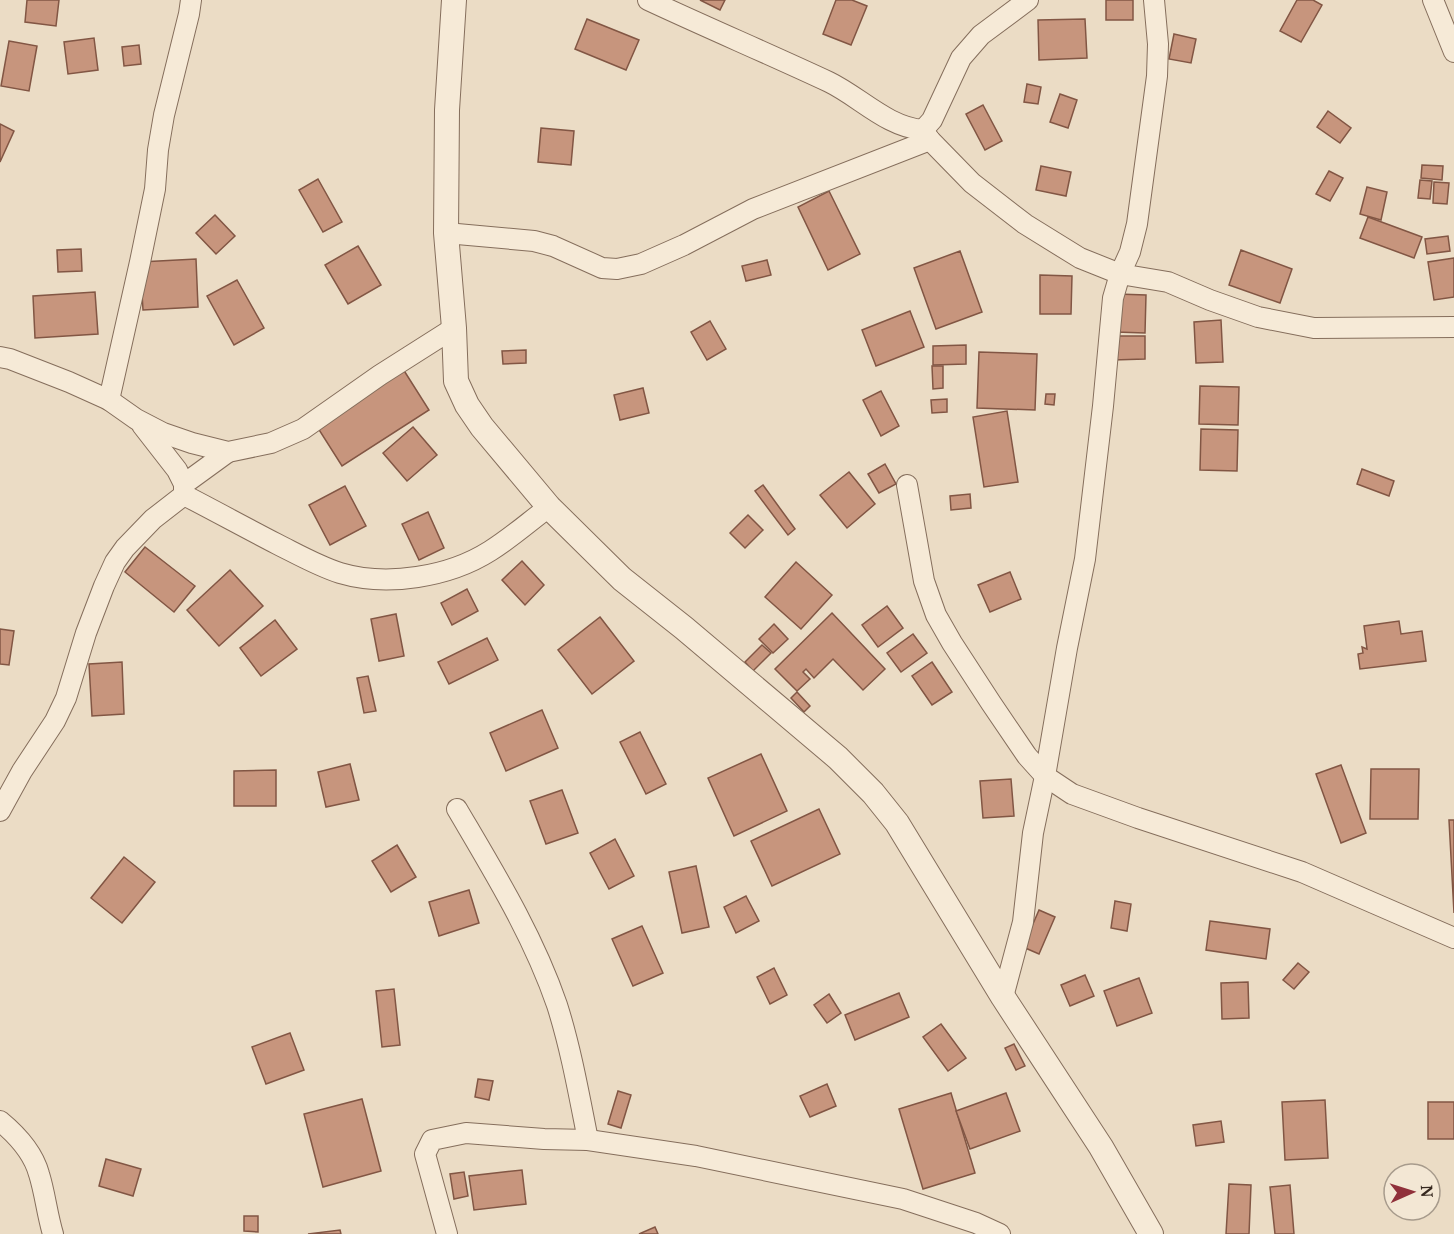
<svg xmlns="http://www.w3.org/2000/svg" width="1454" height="1234" font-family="'Noto Serif',serif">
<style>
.building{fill:#c7957d;stroke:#825644;stroke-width:1.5}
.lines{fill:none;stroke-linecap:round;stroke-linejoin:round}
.minor-casing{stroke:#856e5c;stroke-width:22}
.tertiary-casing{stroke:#856e5c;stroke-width:26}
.minor{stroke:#f6ead7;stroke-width:20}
.tertiary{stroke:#f6ead7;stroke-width:24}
</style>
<rect width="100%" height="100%" fill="#ebdcc5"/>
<g class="building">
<path d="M27 0H59L56 26 25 22Z"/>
<path d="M700 0H725L720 10Z"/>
<path d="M836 0H852L867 6 851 45 823 34Z"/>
<rect x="1106" y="0" width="27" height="20"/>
<path d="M1297 0H1313L1322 5 1301 42 1280 31Z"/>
<path d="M587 19 639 40 626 70 575 49Z"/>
<path d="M1085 19 1087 58 1039 60 1038 20Z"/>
<path d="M1174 34 1196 39 1191 63 1169 59Z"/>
<path d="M94 38 98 70 68 74 64 42Z"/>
<path d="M9 41 37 46 29 91 1 86Z"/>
<path d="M139 45 141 64 124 66 122 47Z"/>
<path d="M1027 84 1041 87 1038 104 1024 102Z"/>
<path d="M1060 94 1077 100 1068 128 1050 122Z"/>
<path d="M983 105 1002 141 985 150 966 114Z"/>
<path d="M1328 111 1351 128 1340 143 1317 127Z"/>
<path d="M0 124 14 131 0 162Z"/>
<path d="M541 128 574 131 571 165 538 162Z"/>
<path d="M1422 165 1443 166 1442 180 1421 178Z"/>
<path d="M1041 166 1071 172 1066 196 1036 190Z"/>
<path d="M1329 171 1343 178 1330 201 1316 194Z"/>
<path d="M318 179 342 222 323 232 299 190Z"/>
<path d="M1420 180 1432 181 1430 199 1418 198Z"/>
<path d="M1434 182 1449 183 1447 204 1433 203Z"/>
<path d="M1367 187 1387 192 1381 220 1360 214Z"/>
<path d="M829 191 860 254 828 270 798 207Z"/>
<path d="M215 215 235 236 216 254 196 233Z"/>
<path d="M1368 217 1422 237 1414 258 1360 238Z"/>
<path d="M1448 236 1450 251 1427 254 1425 239Z"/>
<path d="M358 246 381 285 348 304 325 265Z"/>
<path d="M81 249 82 271 58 272 57 250Z"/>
<path d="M1241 250 1292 269 1280 303 1229 285Z"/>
<path d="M960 251 982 312 936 329 914 268Z"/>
<path d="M1454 258V297L1434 300 1428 262Z"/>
<path d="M196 259 198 307 143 310 140 262Z"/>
<path d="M767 260 771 275 746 281 742 266Z"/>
<path d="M1040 275 1072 276 1071 314H1040Z"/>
<path d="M237 280 264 328 234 345 207 296Z"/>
<path d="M95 292 98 334 35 338 33 296Z"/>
<path d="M1117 294 1146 295 1145 333 1116 332Z"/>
<path d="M910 311 924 347 876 366 862 330Z"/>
<path d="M1221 320 1223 362 1196 363 1194 322Z"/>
<path d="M710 321 726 349 707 360 691 332Z"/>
<path d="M1112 336H1145V359L1113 360Z"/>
<path d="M966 345V364L933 365V346Z"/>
<path d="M526 350V363L503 364 502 351Z"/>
<path d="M979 352 1037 354 1035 410 977 408Z"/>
<path d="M932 366H943V388L933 389Z"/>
<path d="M403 369 429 410 342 466 316 425Z"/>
<path d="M1200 386 1239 387 1238 425 1199 424Z"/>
<path d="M643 388 649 413 620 420 614 395Z"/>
<path d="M881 391 899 426 881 436 863 400Z"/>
<path d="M1046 394H1055L1054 405 1045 404Z"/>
<path d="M947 399V412L932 413 931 400Z"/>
<path d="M1007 411 1018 482 984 487 973 417Z"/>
<path d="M413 427 437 455 407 481 383 453Z"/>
<path d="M1201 429 1238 430 1237 471 1200 470Z"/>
<path d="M885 464 896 484 879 493 868 474Z"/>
<path d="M1362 469 1394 481 1389 496 1357 484Z"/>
<path d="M849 472 875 504 847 528 820 495Z"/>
<path d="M763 485 795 529 788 535 755 491Z"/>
<path d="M345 486 366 526 330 545 309 505Z"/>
<path d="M970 494 971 508 951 510 950 496Z"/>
<path d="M428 512 444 548 419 560 402 524Z"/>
<path d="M748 515 763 530 745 548 730 533Z"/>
<path d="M145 547 195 586 174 612 125 572Z"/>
<path d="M522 561 544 585 525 605 502 580Z"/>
<path d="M796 562 832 595 801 629 765 597Z"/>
<path d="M230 570 263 606 219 646 187 610Z"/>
<path d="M1010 572 1021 599 990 612 978 585Z"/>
<path d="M467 589 478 611 452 625 441 603Z"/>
<path d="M887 606 903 628 878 647 862 625Z"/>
<path d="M832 613 885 669 863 690 833 659 814 678 806 669 803 672 810 679 797 691 775 669Z"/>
<path d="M396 614 404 656 379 661 371 619Z"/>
<path d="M600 617 634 661 592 694 558 650Z"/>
<path d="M275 620 297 649 261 676 240 648Z"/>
<path d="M1399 621 1401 634 1422 631 1426 661 1360 669 1358 654 1363 653 1362 647 1367 649 1364 626Z"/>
<path d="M774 624 788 639 773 653 759 639Z"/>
<path d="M0 629 14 631 9 665 0 664Z"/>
<path d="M913 634 927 653 901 672 887 653Z"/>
<path d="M487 638 498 660 449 684 438 662Z"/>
<path d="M762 645 771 653 753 671 745 662Z"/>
<path d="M122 662 124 714 92 716 89 664Z"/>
<path d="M932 662 952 692 932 705 912 676Z"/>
<path d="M368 676 376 711 364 713 357 678Z"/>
<path d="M797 692 810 706 804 712 791 698Z"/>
<path d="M542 710 558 748 506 771 490 733Z"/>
<path d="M640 732 666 784 646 794 620 742Z"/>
<path d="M761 754 787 811 734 836 708 778Z"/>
<path d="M350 764 359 800 326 807 318 772Z"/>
<path d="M1341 765 1366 833 1341 843 1316 774Z"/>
<path d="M1371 769H1419L1418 819H1370Z"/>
<path d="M276 770V806H234V771Z"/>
<path d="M1011 779 1014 816 983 818 980 781Z"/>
<path d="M562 790 578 833 546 844 530 801Z"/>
<path d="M819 809 840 854 772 886 751 841Z"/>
<path d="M1449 820H1454V913Z"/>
<path d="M615 839 634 876 609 889 590 853Z"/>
<path d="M397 845 416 877 391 892 372 861Z"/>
<path d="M124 857 155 882 122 923 91 898Z"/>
<path d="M696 866 709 927 682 933 669 872Z"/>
<path d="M469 890 479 923 439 936 429 902Z"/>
<path d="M746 896 759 921 736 933 724 907Z"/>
<path d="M1115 901 1131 904 1127 931 1111 928Z"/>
<path d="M1039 910 1055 917 1039 954 1023 947Z"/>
<path d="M1210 921 1270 929 1266 959 1206 950Z"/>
<path d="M642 926 663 973 633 986 612 939Z"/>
<path d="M1298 963 1309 972 1294 989 1283 980Z"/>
<path d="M774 968 787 995 770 1004 757 977Z"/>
<path d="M1085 975 1094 996 1070 1006 1061 985Z"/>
<path d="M1139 978 1152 1013 1117 1026 1104 991Z"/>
<path d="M1248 982 1249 1018 1222 1019 1221 983Z"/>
<path d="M394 989 400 1045 382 1047 376 991Z"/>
<path d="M899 993 909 1017 855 1040 845 1015Z"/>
<path d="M829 994 841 1013 827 1023 814 1005Z"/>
<path d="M941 1024 966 1058 948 1071 923 1037Z"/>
<path d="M290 1033 304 1070 266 1084 252 1047Z"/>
<path d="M1014 1044 1025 1066 1016 1070 1005 1048Z"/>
<path d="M478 1079 493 1081 489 1100 475 1097Z"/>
<path d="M827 1084 836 1106 810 1117 800 1096Z"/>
<path d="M618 1091 631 1095 621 1128 608 1124Z"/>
<path d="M951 1093 975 1173 923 1189 899 1109Z"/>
<path d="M1006 1093 1020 1131 970 1149 956 1111Z"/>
<path d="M362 1099 381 1171 323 1187 304 1114Z"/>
<path d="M1325 1100 1328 1158 1285 1160 1282 1102Z"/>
<rect x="1428" y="1102" width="26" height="37"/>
<path d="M1221 1121 1224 1142 1196 1146 1193 1125Z"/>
<path d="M106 1159 141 1169 133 1196 99 1186Z"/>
<path d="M522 1170 526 1204 474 1210 469 1176Z"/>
<path d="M464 1172 468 1196 454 1199 450 1174Z"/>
<path d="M1229 1184 1251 1185 1249 1234H1226Z"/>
<path d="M1290 1185 1294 1234H1275L1270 1187Z"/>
<path d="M244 1216H258V1232L244 1231Z"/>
<path d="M655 1227 658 1234H639Z"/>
<path d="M340 1230 341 1234H308Z"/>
</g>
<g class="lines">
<defs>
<g id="minor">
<path d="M648 0C708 28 769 54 829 82 860 97 887 127 923 130"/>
<path d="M1433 0 1454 52"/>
<path d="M923 130 930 140 972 183 1025 224 1080 258 1120 274 1168 282 1210 300 1258 317 1314 328 1454 327"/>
<path d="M923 130 932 120 961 58 981 35 1028 0"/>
<path d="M446 233 534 241 553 246 602 268 617 269 641 264 684 245 753 209 930 140"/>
<path d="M0 357 10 359 69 382 109 400 136 419 163 433 192 443 228 452 271 443 303 429 380 375 454 328"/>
<path d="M109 400 140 262 155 189 158 150 164 115 189 14 191 0"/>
<path d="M184 484 228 452"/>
<path d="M907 485 924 581 936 615 952 643 991 703 1027 756 1045 776 1072 794 1138 818 1302 872 1454 938"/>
<path d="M184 495C215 511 246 528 277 544 297 554 318 566 340 573 387 587 449 577 490 551 511 538 530 521 549 507"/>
<path d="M457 809C494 872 533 935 557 1005 571 1049 579 1095 588 1140"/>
<path d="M0 811 22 771 55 721 66 698 86 633 104 586 115 562 125 548 153 519 184 495V484L177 470 142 425"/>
<path d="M1003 997 1023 922 1033 833 1045 776 1067 648 1085 559 1103 406 1113 298 1120 274 1130 252 1137 224 1157 76 1158 44 1154 0"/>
<path d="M0 1121C17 1135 33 1152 39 1174 45 1193 47 1214 53 1234"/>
<path d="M447 1234 425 1154 432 1140 466 1133 544 1139 588 1140 696 1156 903 1199 976 1223 1000 1234"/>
</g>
<path id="tertiary" d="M454 0 447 110 446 233 454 328 456 381 467 405 482 427 549 507 622 579 684 628 838 758 873 793 897 823 1003 997 1101 1147 1151 1234"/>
</defs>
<use href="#minor" class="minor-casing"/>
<use href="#tertiary" class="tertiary-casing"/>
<use href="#minor" class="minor"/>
<use href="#tertiary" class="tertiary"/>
</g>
<g transform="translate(1412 1192) rotate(87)"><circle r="28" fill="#f3e7d4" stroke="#a79b8c" stroke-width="1.5"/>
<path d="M0-4.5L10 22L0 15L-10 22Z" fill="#90303a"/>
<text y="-9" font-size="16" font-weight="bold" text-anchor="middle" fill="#36281f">N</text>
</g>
</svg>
